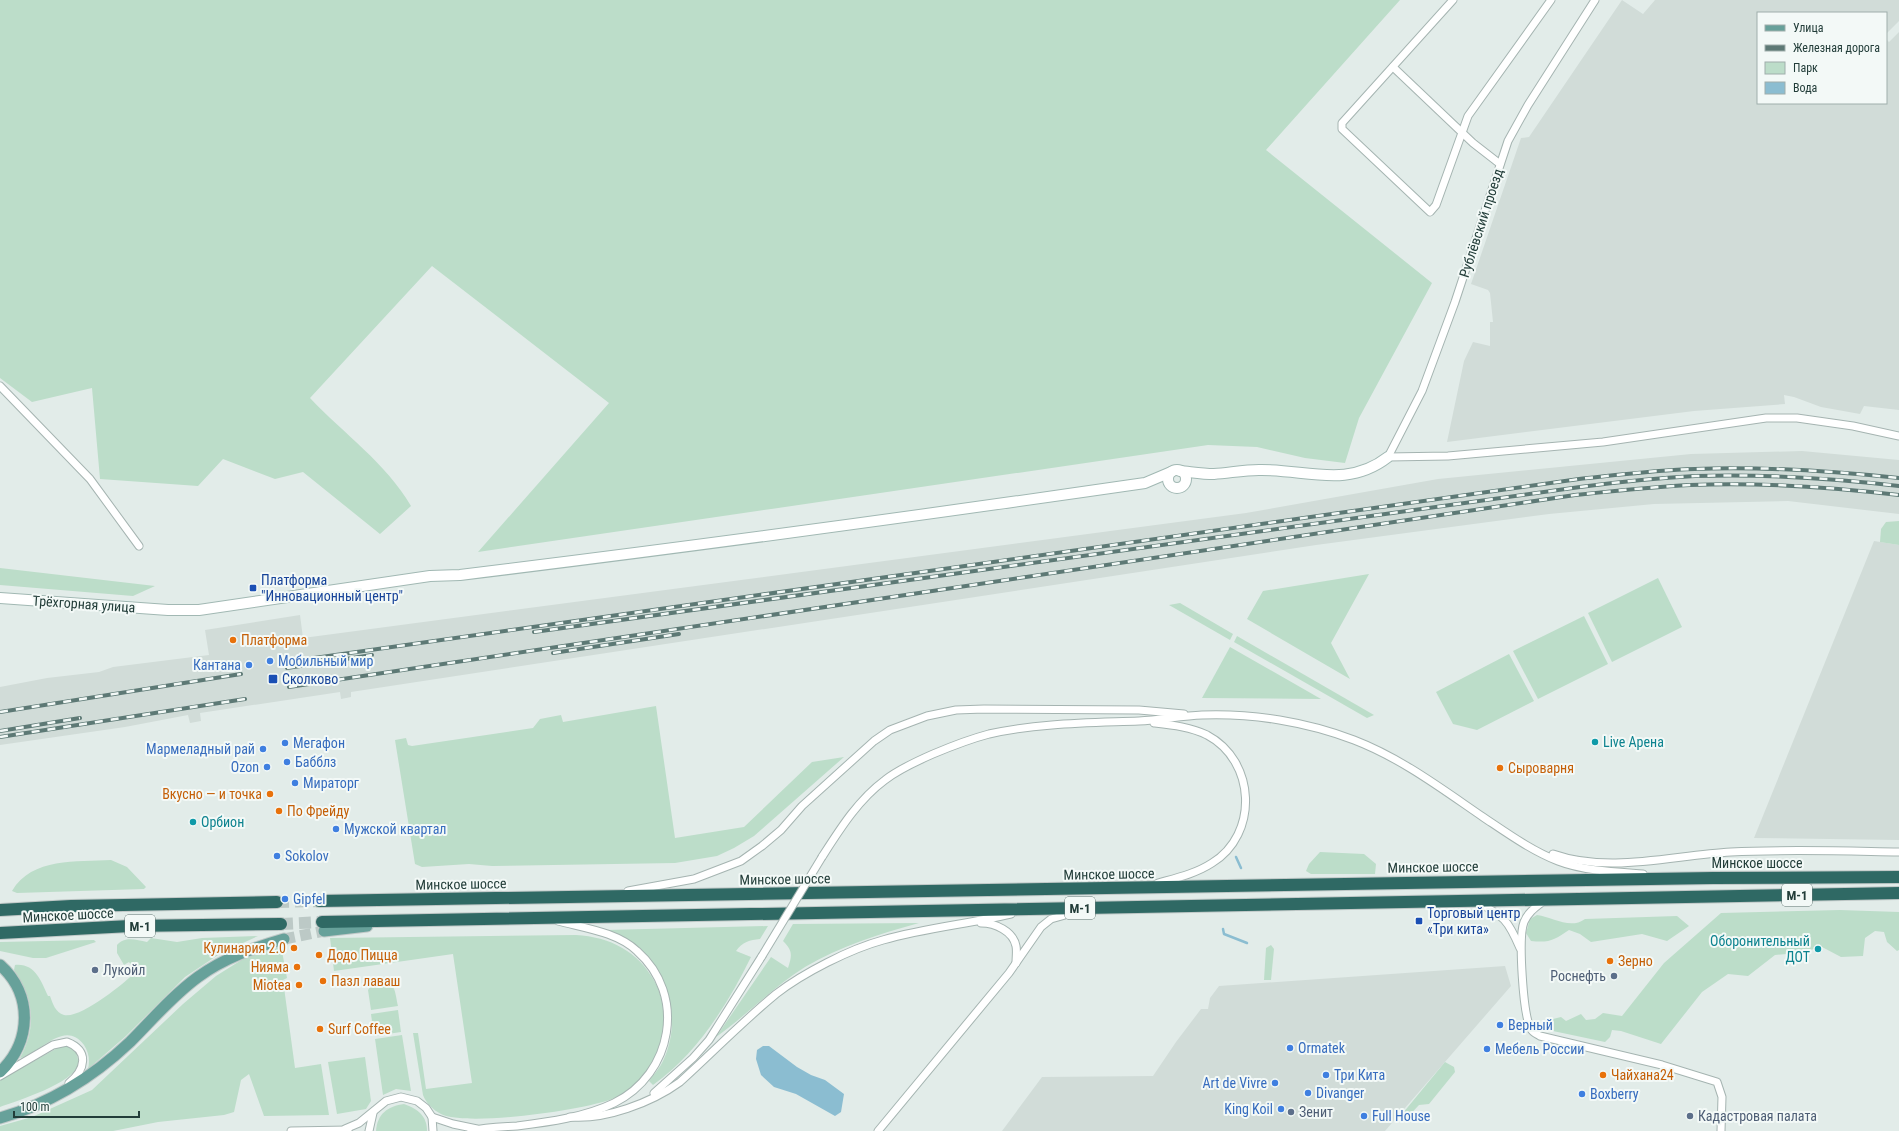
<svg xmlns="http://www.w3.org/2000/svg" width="1899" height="1131" font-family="'Roboto Condensed',sans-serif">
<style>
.built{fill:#d1dcd8}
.green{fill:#bcddc9}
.water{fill:#8bbdd1}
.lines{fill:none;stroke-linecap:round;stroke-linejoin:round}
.stream{stroke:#8bbdd1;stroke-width:2.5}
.primary-tunnel{stroke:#bcc9c6;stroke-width:11;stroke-dasharray:11 5.5;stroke-linecap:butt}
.highway-tunnel{stroke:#bcc9c6;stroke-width:12;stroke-dasharray:12 6;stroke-linecap:butt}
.street-casing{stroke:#a5b4b1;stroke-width:9}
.secondary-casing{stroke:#a1b8b3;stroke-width:12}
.primary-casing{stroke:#c1c9c8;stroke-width:13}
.highway-casing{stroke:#c1c9c8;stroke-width:14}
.street{stroke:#fff;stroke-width:7}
.secondary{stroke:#fff;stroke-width:10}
.primary{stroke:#67a19a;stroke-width:11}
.highway{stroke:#2f6964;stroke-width:12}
.rail-casing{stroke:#5d7975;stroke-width:4}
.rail{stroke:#f3f9f7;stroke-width:2.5;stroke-dasharray:8;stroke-linecap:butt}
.street-bridge-casing{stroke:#a5b4b1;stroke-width:9;stroke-linecap:butt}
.street-bridge{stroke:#fff;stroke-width:7}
.transit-dot{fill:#1a4fb4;stroke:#f3f9f7;stroke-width:1.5}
.food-dot{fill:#e8710a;stroke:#f3f9f7;stroke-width:1.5}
.shop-dot{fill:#3f7fe0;stroke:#f3f9f7;stroke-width:1.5}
.culture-dot{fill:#0f9aa8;stroke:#f3f9f7;stroke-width:1.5}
.service-dot{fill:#5c6f8a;stroke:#f3f9f7;stroke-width:1.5}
.labels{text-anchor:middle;stroke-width:4;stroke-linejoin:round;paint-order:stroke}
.shield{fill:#f3f9f7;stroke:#617572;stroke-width:1}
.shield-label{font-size:13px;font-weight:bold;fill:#223d39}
.street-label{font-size:14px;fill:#223d39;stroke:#f3f9f7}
.transit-label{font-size:14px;fill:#164399;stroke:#f3f9f7;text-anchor:start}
.food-label{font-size:14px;fill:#c56008;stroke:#f3f9f7;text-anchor:start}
.shop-label{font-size:14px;fill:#366cbe;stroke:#f3f9f7;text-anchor:start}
.culture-label{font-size:14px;fill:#0d838f;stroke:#f3f9f7;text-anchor:start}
.service-label{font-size:14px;fill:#4e5e75;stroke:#f3f9f7;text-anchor:start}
</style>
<rect width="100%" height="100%" fill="#e2ece9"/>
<g class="built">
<path d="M1622 0 1643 14 1655 0H1899V21L1886 34V13H1758V103H1886V39L1889 42 1899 32V410L1864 406 1860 414 1821 407 1794 397 1784 395 1785 404 1694 411 1447 442 1464 361 1473 342 1490 346V322H1493L1490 293 1488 290 1471 284 1521 138 1529 137Z"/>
<path d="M1802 451 1899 460V514L1788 501 1654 504 1549 514 1316 545 351 692V697L341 699 340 692 200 713 201 721 190 723 188 715 125 727 0 745V687L47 678 99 672 113 667 209 655 205 630 300 615 303 638 1246 513 1438 479 1691 454Z"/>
<path d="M1874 541 1899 545V840L1754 838Z"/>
<path d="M1505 966 1511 986 1385 1131H1002L1042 1077 1153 1076 1176 1042 1201 1009H1208L1210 998 1219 986Z"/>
</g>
<g class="green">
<path d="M0 0H1400L1266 150 1432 283 1359 418 1345 463 1305 458 1257 447 1208 445 478 552 609 403 432 266 310 398C344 434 386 463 411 506L380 534 303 472 275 479 223 459 198 486 100 479 92 388 32 402 0 378Z"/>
<path d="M1899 521V545L1880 542 1881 529 1886 522Z"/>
<path d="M0 568 155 586 133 596 0 585Z"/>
<path d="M1369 574 1331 643 1350 679 1247 619 1263 591Z"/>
<path d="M1658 578 1682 627 1612 662 1588 613Z"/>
<path d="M1180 603 1233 634 1230 640 1169 605Z"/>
<path d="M1584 616 1608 664 1538 699 1513 651Z"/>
<path d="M1237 636 1374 715 1367 718 1234 642Z"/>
<path d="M1230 647 1321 699 1202 698Z"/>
<path d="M1509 654 1534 701 1477 730 1453 724 1436 692Z"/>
<path d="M656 706 675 838 744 827 812 762 844 757 754 836 734 848 717 856 675 863 492 866 469 864 422 867 415 864 395 740 406 738 408 745 412 746 533 728 540 719 561 715 563 722Z"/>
<path d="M1320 852 1364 854 1376 864 1375 874H1311L1306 871 1309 864Z"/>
<path d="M111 860 127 867 146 887 144 889 17 893 12 891C32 857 77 862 111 860Z"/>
<path d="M1840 910 1899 912V950L1897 951 1887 942 1884 932 1875 931 1865 938 1863 956 1841 957 1822 947 1798 953 1775 955 1748 976 1728 974 1702 992 1661 1044 1621 1031 1612 1030 1610 1037 1605 1042 1553 1031 1551 1026 1553 1019 1561 1017 1566 1021 1581 1014 1586 1020 1595 1019 1603 1013 1622 1016 1664 963 1721 913Z"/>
<path d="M1537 915C1553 917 1570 930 1585 919L1677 916 1689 926 1667 941 1642 934 1591 942 1580 934 1569 930C1554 940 1550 943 1531 941L1526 933 1530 919Z"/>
<path d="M919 923C879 934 841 946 805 967 773 987 747 1015 716 1037L771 957 788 968C792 955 793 951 783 941L793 924Z"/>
<path d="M768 926 760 939C750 940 742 942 736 951L751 957C728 1004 696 1055 653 1085L649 1081C653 1075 660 1068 663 1061 682 1022 670 972 636 945 627 938 616 934 606 930Z"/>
<path d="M576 935C610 937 638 951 655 982 676 1023 656 1082 612 1099 584 1110 467 1127 441 1114 433 1110 426 1103 423 1095L413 1033H418L426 1089 472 1083 453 954 334 971 330 938Z"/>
<path d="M258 936 221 953 185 977 126 1036 88 1069C90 1060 89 1053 84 1045 64 1018 39 1055 20 1058 37 1026 34 1000 14 970L15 965C35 963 41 981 48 996H50C53 1004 55 1012 64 1015 81 1019 124 983 136 972L129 962 124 965 117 953V945C125 936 136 940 147 942L151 938 177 942 202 938Z"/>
<path d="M94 940 96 942 46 958H33L0 951V942Z"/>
<path d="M1271 945 1274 949 1271 980H1264L1266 948Z"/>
<path d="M281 946 287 978 283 980 295 1068 321 1064 329 1115 264 1116 249 1074 241 1080 234 1112 224 1115 158 1122 113 1131H0V1126L32 1117 92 1090 183 1004 216 976 243 959Z"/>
<path d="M380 979C396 981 395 993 398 1006L371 1010 368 990 375 980Z"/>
<path d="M398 1010 401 1032 374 1036 371 1014Z"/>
<path d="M402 1035 411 1091 396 1089 383 1095 375 1039Z"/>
<path d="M61 1046 69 1047 76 1052 79 1064C72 1084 19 1100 0 1107V1080Z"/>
<path d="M365 1057 371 1101 366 1109 337 1114 328 1062Z"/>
<path d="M1445 1062 1454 1067 1455 1072 1429 1104 1419 1105 1404 1121 1398 1119Z"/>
<path d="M404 1104C418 1109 427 1116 427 1131H376C377 1114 388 1106 404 1104Z"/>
</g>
<path class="water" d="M763 1046H769L797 1067 811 1075 825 1080 844 1094 841 1112 835 1116 796 1094 774 1087 761 1075 756 1059 757 1050Z"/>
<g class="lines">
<g class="stream">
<path d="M1236 857 1241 868"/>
<path d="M1223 929 1224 934 1247 943"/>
</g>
<path class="primary-tunnel" d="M284 939 324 931"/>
<g class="highway-tunnel">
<path d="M277 902 319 901"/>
<path d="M281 924 322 922"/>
</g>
<defs>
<g id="street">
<path d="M1453 0 1342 123V129L1430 212 1436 205 1468 116 1551 0"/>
<path d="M1393 67 1473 143 1500 164"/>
<path d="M0 386 90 479 139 546"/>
<path d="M1388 457 1448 456 1603 442 1766 418H1797L1853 426 1899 436"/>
<path d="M1388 457 1422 391 1455 302 1508 141 1528 105 1595 0"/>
<path d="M1154 723C1172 725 1191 727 1207 735 1256 761 1259 834 1212 863 1195 874 1176 878 1158 883"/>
<path d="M1553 854C1610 874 1673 855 1731 852 1787 849 1843 851 1899 852"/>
<path d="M822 857C840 829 858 800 885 780 899 769 917 761 933 754 952 746 970 739 989 734 1038 723 1089 723 1139 721 1160 720 1181 716 1202 715 1253 713 1307 722 1354 740 1401 758 1442 789 1483 817 1507 833 1532 851 1558 861 1584 871 1616 872 1643 874"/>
<path d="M628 891 694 879 741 861 762 846 781 830 802 806 874 741 890 730 927 716 956 710 984 709 1139 710 1184 714"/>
<path d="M1545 900C1536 907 1528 912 1524 922 1518 937 1523 1016 1531 1029 1533 1033 1537 1034 1540 1036L1662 1065 1717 1082 1722 1097 1721 1131"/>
<path d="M1477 902C1504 916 1508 920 1520 948"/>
<path d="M981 923C995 923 1013 931 1016 946 1017 951 1016 957 1016 963"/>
<path d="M0 1076 53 1045 67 1042C90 1051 85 1070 69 1083"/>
<path d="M654 1093 693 1058 709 1040 762 956"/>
<path d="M432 1117 453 1124 477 1129"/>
<path d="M570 1117C605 1120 651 1103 680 1082 712 1053 742 1022 776 994 803 973 850 949 883 940 925 928 968 924 1011 914"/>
<path d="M345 1129 359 1123 386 1101 401 1097 417 1101 426 1108 432 1117 433 1131"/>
<path d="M291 1131 348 1130"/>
<path d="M369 1131 373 1113"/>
<path d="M471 1131C486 1127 502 1127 517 1126 549 1122 585 1117 614 1103 673 1074 687 995 637 951 617 932 584 928 558 921"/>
<path d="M878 1131 1009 973 1041 927 1051 919 1076 912"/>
</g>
<g id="secondary">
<circle cx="1177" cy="479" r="9"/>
<path d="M1180 471C1191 472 1202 474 1214 474 1229 473 1244 470 1259 470 1306 469 1347 489 1388 457"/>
<path d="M0 598 168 610H199L430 576 460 575C689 547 917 516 1145 483L1171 472"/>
</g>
<g id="primary">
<path d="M324 931 367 926"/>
<path d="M0 965C33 994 32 1042 0 1072"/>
<path d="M0 1118C49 1104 93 1077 130 1042 152 1020 172 996 198 977 224 958 253 948 284 939"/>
</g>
<g id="highway">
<path d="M319 901 1713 878 1899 877"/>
<path d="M0 910 71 906 277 902"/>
<path d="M322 922 1899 893"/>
<path d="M0 933 130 926 281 924"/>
</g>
</defs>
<use href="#street" class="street-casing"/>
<use href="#secondary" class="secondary-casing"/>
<use href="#primary" class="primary-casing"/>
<use href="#highway" class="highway-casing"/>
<use href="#street" class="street"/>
<use href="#secondary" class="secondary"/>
<use href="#primary" class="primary"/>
<use href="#highway" class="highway"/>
<defs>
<g id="rail">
<path d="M534 632 1580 487C1618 482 1657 478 1695 476 1763 474 1832 478 1899 486"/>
<path d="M553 653 679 634"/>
<path d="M286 662 1579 479C1617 475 1656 470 1695 469 1763 466 1831 471 1899 478"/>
<path d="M287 668 372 655"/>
<path d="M289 687 1575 495C1614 491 1652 487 1690 485 1760 482 1830 487 1899 495"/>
<path d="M0 712 241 674"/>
<path d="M0 731 80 718"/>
<path d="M0 737 245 699"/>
</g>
</defs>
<use href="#rail" class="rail-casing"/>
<use href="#rail" class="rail"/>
<defs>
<path id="street-bridge" d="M762 956 822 857"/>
</defs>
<use href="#street-bridge" class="street-bridge-casing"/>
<use href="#street-bridge" class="street-bridge"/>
</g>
<g class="transit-dot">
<rect x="249" y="584" width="8" height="8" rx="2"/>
<rect x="268" y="674" width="10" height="10" rx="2"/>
<rect x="1415" y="917" width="8" height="8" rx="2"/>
</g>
<g class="food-dot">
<circle cx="233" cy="640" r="4"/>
<circle cx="1500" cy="768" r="4"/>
<circle cx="270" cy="794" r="4"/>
<circle cx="279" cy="811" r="4"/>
<circle cx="294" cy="948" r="4"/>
<circle cx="319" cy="955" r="4"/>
<circle cx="1610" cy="961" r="4"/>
<circle cx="297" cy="967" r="4"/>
<circle cx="323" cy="981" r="4"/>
<circle cx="299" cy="985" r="4"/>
<circle cx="320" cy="1029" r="4"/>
<circle cx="1603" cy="1075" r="4"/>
</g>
<g class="shop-dot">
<circle cx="270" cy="661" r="4"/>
<circle cx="249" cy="665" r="4"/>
<circle cx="285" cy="743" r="4"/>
<circle cx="263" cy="749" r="4"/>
<circle cx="287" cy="762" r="4"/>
<circle cx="267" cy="767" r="4"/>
<circle cx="295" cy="783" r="4"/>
<circle cx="336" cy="829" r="4"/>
<circle cx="277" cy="856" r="4"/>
<circle cx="285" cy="899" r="4"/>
<circle cx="1500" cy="1025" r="4"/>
<circle cx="1290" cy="1048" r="4"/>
<circle cx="1487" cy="1049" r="4"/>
<circle cx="1326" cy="1075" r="4"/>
<circle cx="1275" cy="1083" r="4"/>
<circle cx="1308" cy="1093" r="4"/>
<circle cx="1582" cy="1094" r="4"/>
<circle cx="1281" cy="1109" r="4"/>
<circle cx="1364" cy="1116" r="4"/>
</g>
<g class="culture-dot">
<circle cx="1595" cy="742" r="4"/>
<circle cx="193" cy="822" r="4"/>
<circle cx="1818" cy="949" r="4"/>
</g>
<g class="service-dot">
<circle cx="95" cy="970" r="4"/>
<circle cx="1614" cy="976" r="4"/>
<circle cx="1291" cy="1112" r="4"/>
<circle cx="1690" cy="1116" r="4"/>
</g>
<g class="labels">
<g class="shield">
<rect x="1782" y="884" width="30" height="22" rx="3"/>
<rect x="1065" y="897" width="30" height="22" rx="3"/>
<rect x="125" y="915" width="30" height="22" rx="3"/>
</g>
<g class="shield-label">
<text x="1797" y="900">М-1</text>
<text x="1080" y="913">М-1</text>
<text x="140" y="931">М-1</text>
</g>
<g class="street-label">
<text transform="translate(1481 223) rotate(-72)" y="5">Рублёвский проезд</text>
<text transform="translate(84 604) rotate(4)" y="5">Трёхгорная улица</text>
<text x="1757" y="868">Минское шоссе</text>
<text transform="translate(1433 867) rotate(-1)" y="5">Минское шоссе</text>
<text transform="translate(1109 874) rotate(-1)" y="5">Минское шоссе</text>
<text transform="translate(785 879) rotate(-1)" y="5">Минское шоссе</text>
<text transform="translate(461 884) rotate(-1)" y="5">Минское шоссе</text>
<text transform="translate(68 915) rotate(-3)" y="5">Минское шоссе</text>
</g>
<g class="transit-label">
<text x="261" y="585">Платформа<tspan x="261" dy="16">"Инновационный центр"</tspan></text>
<text x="282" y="684">Сколково</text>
<text x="1427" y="918">Торговый центр<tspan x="1427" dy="16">«Три кита»</tspan></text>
</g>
<g class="food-label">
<text x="241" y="645">Платформа</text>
<text x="1508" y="773">Сыроварня</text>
<text x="262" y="799" text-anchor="end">Вкусно — и точка</text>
<text x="287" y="816">По Фрейду</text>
<text x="286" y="953" text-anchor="end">Кулинария 2.0</text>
<text x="327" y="960">Додо Пицца</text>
<text x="1618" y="966">Зерно</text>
<text x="289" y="972" text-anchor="end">Нияма</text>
<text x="331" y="986">Пазл лаваш</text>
<text x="291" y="990" text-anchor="end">Miotea</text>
<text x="328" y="1034">Surf Coffee</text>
<text x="1611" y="1080">Чайхана24</text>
</g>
<g class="shop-label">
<text x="278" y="666">Мобильный мир</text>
<text x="241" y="670" text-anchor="end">Кантана</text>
<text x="293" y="748">Мегафон</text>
<text x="255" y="754" text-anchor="end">Мармеладный рай</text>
<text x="295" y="767">Бабблз</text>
<text x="259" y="772" text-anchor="end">Ozon</text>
<text x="303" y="788">Мираторг</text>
<text x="344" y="834">Мужской квартал</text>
<text x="285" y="861">Sokolov</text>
<text x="293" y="904">Gipfel</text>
<text x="1508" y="1030">Верный</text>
<text x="1298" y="1053">Ormatek</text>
<text x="1495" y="1054">Мебель России</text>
<text x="1334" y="1080">Три Кита</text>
<text x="1267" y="1088" text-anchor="end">Art de Vivre</text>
<text x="1316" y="1098">Divanger</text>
<text x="1590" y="1099">Boxberry</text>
<text x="1273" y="1114" text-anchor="end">King Koil</text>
<text x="1372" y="1121">Full House</text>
</g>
<g class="culture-label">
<text x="1603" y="747">Live Арена</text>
<text x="201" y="827">Орбион</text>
<text x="1810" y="946" text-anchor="end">Оборонительный<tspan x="1810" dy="16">ДОТ</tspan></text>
</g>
<g class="service-label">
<text x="103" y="975">Лукойл</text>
<text x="1606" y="981" text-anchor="end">Роснефть</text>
<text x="1299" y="1117">Зенит</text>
<text x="1698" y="1121">Кадастровая палата</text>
</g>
</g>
<rect x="1757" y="12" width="130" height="92" fill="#f3f9f7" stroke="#9faeab"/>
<rect x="1765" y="25" width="20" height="6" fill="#67a19a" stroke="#9faeab"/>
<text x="1793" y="32" font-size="12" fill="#223d39">Улица</text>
<rect x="1765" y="45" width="20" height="6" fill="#5d7975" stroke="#9faeab"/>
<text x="1793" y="52" font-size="12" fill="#223d39">Железная дорога</text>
<rect x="1765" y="62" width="20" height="12" fill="#bcddc9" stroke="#9faeab"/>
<text x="1793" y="72" font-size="12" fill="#223d39">Парк</text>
<rect x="1765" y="82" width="20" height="12" fill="#8bbdd1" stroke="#9faeab"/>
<text x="1793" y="92" font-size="12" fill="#223d39">Вода</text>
<path d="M14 1111v6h125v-6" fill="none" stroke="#223d39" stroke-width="2"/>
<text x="20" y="1111" font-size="12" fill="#223d39" stroke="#f3f9f7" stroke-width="3" paint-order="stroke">100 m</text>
</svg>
